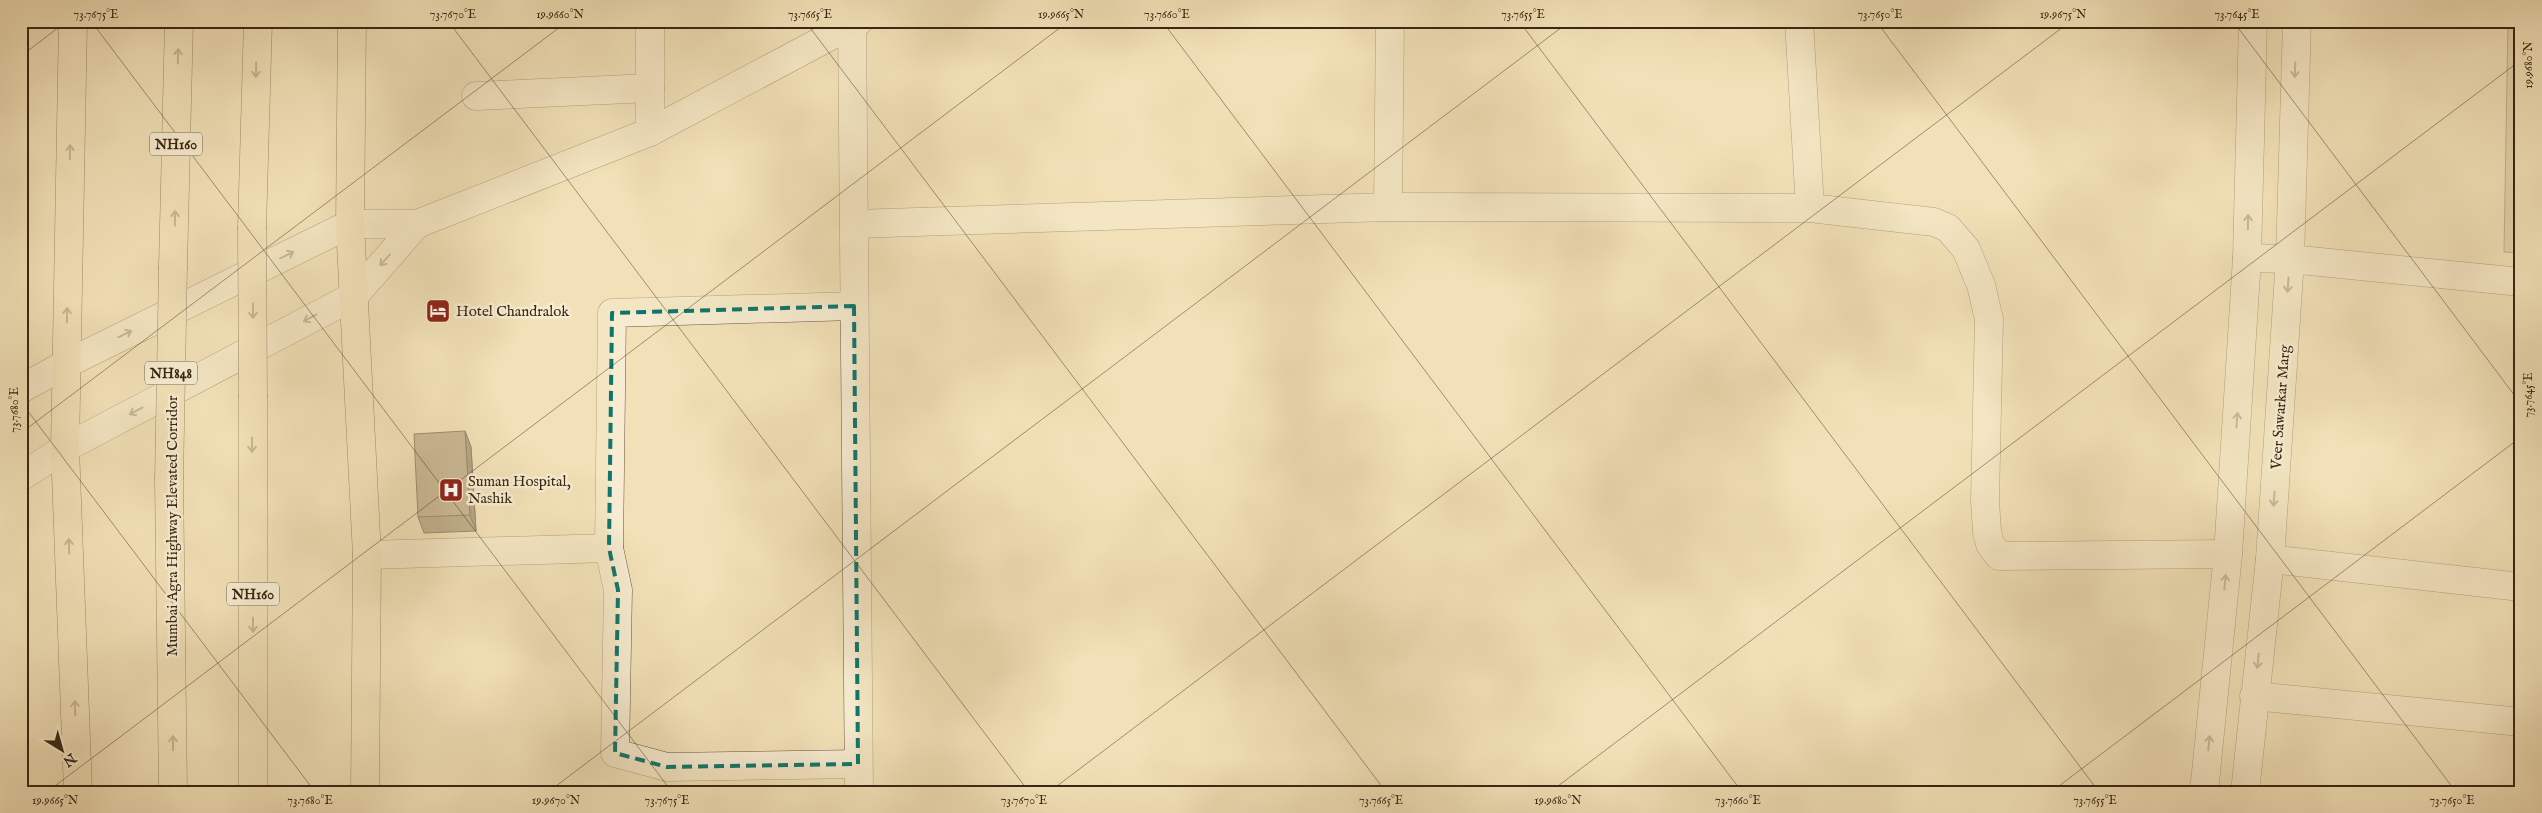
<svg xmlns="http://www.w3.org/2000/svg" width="2542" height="813" font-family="'IM FELL English',serif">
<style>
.park{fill:#d2c19c;stroke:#857457}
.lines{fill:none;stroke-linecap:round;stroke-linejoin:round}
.minor-casing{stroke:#66563c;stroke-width:29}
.major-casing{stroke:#382712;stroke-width:29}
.highway-casing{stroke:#382712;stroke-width:29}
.minor{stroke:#f7ecd1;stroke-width:28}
.major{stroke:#f2e1b8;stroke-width:28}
.highway{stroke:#f2e1b8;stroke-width:28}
.highway-bridge-casing{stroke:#382712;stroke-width:29;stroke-linecap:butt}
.highway-bridge{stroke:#f2e1b8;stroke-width:28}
.wall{fill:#847559;stroke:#382712}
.shaded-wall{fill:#6b5f49;stroke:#382712}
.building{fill:#998868;stroke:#382712}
.oneway{stroke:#958465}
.oneway2{stroke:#988a72}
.marked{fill:none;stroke:#0f766e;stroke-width:4;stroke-dasharray:10 6;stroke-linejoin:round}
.ticks{fill:none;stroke:#382712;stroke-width:1;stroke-opacity:0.45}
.labels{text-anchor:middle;stroke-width:5;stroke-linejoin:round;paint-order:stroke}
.shield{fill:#f7ecd1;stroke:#71624b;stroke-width:1}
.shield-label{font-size:14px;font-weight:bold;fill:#382712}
.poi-label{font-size:15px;fill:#382712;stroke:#f7ecd1;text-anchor:start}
.street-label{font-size:15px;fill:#382712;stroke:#f7ecd1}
.neatline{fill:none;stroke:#382712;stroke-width:2}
.ticks-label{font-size:12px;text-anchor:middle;fill:#382712}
</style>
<rect width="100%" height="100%" fill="#f2e1b8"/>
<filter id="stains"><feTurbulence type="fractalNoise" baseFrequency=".004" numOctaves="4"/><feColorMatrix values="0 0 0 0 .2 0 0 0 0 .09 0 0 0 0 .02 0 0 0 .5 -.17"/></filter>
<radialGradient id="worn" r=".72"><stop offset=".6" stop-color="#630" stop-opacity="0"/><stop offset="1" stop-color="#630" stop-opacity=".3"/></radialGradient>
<path class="park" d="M2508 21H2521V253L2504 252Z"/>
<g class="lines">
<defs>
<g id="minor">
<path d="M650 21V132"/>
<path d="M852 21 859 792"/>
<path d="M1799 21 1810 208"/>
<path d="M476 96 650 88"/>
<path d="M1388 207 1390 21"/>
<path d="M854 224 1388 207 1810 208 1934 222 1948 228 1966 249 1981 285 1989 319 1985 501 1987 532 1990 544 1999 556 2228 554"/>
<path d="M2247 258 2290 259 2521 282"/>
<path d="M854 306 612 313 609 548 618 590 615 753 667 767 858 764"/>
<path d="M21 389 66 364 350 224H417L650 132 859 21"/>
<path d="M21 477 65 448 354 296 417 224"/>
<path d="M367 555 609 548"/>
<path d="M2270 559 2521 587"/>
<path d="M2254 696 2521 722"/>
<path d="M2204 792 2228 554 2247 258 2253 21"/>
<path d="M2245 792 2270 559 2290 259 2297 21"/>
</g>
<g id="major">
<path d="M73 21 65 448 78 792"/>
<path d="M352 21 350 224 367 555 365 792"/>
</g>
<g id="highway">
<path d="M252 227 258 21"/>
<path d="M173 267 179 21"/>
<path d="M253 397V792"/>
<path d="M169 479 173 792"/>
</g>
</defs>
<use href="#minor" class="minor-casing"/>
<use href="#major" class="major-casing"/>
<use href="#highway" class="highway-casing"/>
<use href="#minor" class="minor"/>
<use href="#major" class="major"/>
<use href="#highway" class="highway"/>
<defs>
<g id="highway-bridge">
<path d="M252 227 253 397"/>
<path d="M169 479 173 267"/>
</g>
</defs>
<use href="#highway-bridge" class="highway-bridge-casing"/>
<use href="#highway-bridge" class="highway-bridge"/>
</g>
<path class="wall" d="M465 431 471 447 476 531 424 533 418 517Z"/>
<path class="shaded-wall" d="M465 431 471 447 476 531 470 515Z"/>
<path class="building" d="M465 431 470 515 418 517 414 434Z"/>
<defs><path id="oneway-shaft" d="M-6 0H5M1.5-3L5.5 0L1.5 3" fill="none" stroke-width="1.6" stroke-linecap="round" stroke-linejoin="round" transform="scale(1.25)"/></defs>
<g class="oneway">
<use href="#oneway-shaft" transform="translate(178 56) rotate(-89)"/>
<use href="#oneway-shaft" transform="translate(256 70) rotate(91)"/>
<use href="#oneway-shaft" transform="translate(70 152) rotate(-89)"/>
<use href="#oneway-shaft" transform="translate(175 218) rotate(-89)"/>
<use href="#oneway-shaft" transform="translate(253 311) rotate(90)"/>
<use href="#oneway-shaft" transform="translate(67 315) rotate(-89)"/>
<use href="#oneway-shaft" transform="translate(252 445) rotate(90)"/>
<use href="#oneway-shaft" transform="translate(69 546) rotate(-92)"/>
<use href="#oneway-shaft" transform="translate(253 625) rotate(90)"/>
<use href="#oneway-shaft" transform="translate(75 708) rotate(-92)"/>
<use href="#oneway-shaft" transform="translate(173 743) rotate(-90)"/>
</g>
<g class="oneway2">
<use href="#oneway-shaft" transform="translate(2295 70) rotate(92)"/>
<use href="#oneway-shaft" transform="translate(2248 222) rotate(-89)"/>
<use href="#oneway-shaft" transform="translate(287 255) rotate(-26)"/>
<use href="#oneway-shaft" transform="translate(385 260) rotate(132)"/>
<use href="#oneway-shaft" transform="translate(2288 285) rotate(94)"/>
<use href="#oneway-shaft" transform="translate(310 318) rotate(152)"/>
<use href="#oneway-shaft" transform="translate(125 334) rotate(-26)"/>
<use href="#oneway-shaft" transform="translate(136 411) rotate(152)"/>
<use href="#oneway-shaft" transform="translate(2237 420) rotate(-86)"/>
<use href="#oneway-shaft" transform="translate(2274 499) rotate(94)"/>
<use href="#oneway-shaft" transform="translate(2225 582) rotate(-84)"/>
<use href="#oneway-shaft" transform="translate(2258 661) rotate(96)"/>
<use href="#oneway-shaft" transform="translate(2209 743) rotate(-84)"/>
</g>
<path d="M0 0H2542V813H0ZM854 306 858 764 667 767 615 753 618 590 609 548 612 313Z" fill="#f2e1b8" fill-opacity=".55" fill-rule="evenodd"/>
<path class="marked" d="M854 306 858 764 667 767 615 753 618 590 609 548 612 313Z"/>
<path class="ticks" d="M91 21 672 792M448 21 1029 792M805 21 1386 792M1162 21 1742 792M1519 21 2099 792M1876 21 2456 792M2233 21 2521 404M21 56 67 21M21 402 315 792M21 433 568 21M47 792 1069 21M548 792 1570 21M1049 792 2071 21M1550 792 2521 60M2051 792 2521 437"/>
<defs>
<symbol id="hotel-square" viewBox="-11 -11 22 22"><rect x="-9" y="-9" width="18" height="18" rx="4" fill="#8f2418" stroke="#f7ecd1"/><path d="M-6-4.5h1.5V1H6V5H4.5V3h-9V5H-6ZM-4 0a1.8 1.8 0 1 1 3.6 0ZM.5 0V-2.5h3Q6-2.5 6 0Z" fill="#fff"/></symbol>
<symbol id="hospital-square" viewBox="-11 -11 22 22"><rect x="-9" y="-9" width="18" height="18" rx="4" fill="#8f2418" stroke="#f7ecd1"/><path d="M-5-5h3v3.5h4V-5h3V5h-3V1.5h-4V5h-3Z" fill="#fff"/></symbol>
</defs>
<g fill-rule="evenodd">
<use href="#hotel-square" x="424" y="297" width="28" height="28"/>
<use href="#hospital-square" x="437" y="476" width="28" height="28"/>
</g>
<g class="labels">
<g class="shield">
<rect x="150" y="132.5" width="52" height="23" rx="4"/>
<rect x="145" y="361.5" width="52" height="23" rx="4"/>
<rect x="227" y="582.5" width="52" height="23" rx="4"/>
</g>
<g class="shield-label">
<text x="176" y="149">NH160</text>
<text x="171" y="378">NH848</text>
<text x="253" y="599">NH160</text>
</g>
<g class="poi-label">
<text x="456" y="316">Hotel Chandralok</text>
<text x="468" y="486">Suman Hospital,<tspan x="468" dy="17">Nashik</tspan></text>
</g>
<g class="street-label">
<text transform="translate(2280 407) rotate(-86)" y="5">Veer Sawarkar Marg</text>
<text transform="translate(172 526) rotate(-90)" y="5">Mumbai Agra Highway Elevated Corridor</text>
</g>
</g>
<rect width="2542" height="813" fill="none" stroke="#f2e1b8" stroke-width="55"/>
<g transform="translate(62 750) rotate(143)" stroke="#f7ecd1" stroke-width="4" paint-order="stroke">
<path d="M0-4L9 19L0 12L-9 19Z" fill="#382712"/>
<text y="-8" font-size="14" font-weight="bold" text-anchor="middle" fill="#382712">N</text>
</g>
<rect x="28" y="28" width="2486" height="758" class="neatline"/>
<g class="ticks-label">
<text x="96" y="18">73.7675°E</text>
<text x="453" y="18">73.7670°E</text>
<text x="560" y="18">19.9660°N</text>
<text x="810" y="18">73.7665°E</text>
<text x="1061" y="18">19.9665°N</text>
<text x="1167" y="18">73.7660°E</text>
<text x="1523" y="18">73.7655°E</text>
<text x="1880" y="18">73.7650°E</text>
<text x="2063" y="18">19.9675°N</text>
<text x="2237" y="18">73.7645°E</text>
<text transform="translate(2528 65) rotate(-90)" y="4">19.9680°N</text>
<text transform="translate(2528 395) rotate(-90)" y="4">73.7645°E</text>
<text transform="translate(14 410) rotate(-90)" y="4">73.7680°E</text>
<text x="55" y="804">19.9665°N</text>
<text x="310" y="804">73.7680°E</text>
<text x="556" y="804">19.9670°N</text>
<text x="667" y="804">73.7675°E</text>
<text x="1024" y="804">73.7670°E</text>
<text x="1381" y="804">73.7665°E</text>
<text x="1558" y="804">19.9680°N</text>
<text x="1738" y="804">73.7660°E</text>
<text x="2095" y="804">73.7655°E</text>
<text x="2452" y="804">73.7650°E</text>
</g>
<rect width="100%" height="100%" filter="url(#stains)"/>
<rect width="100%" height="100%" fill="url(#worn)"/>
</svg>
